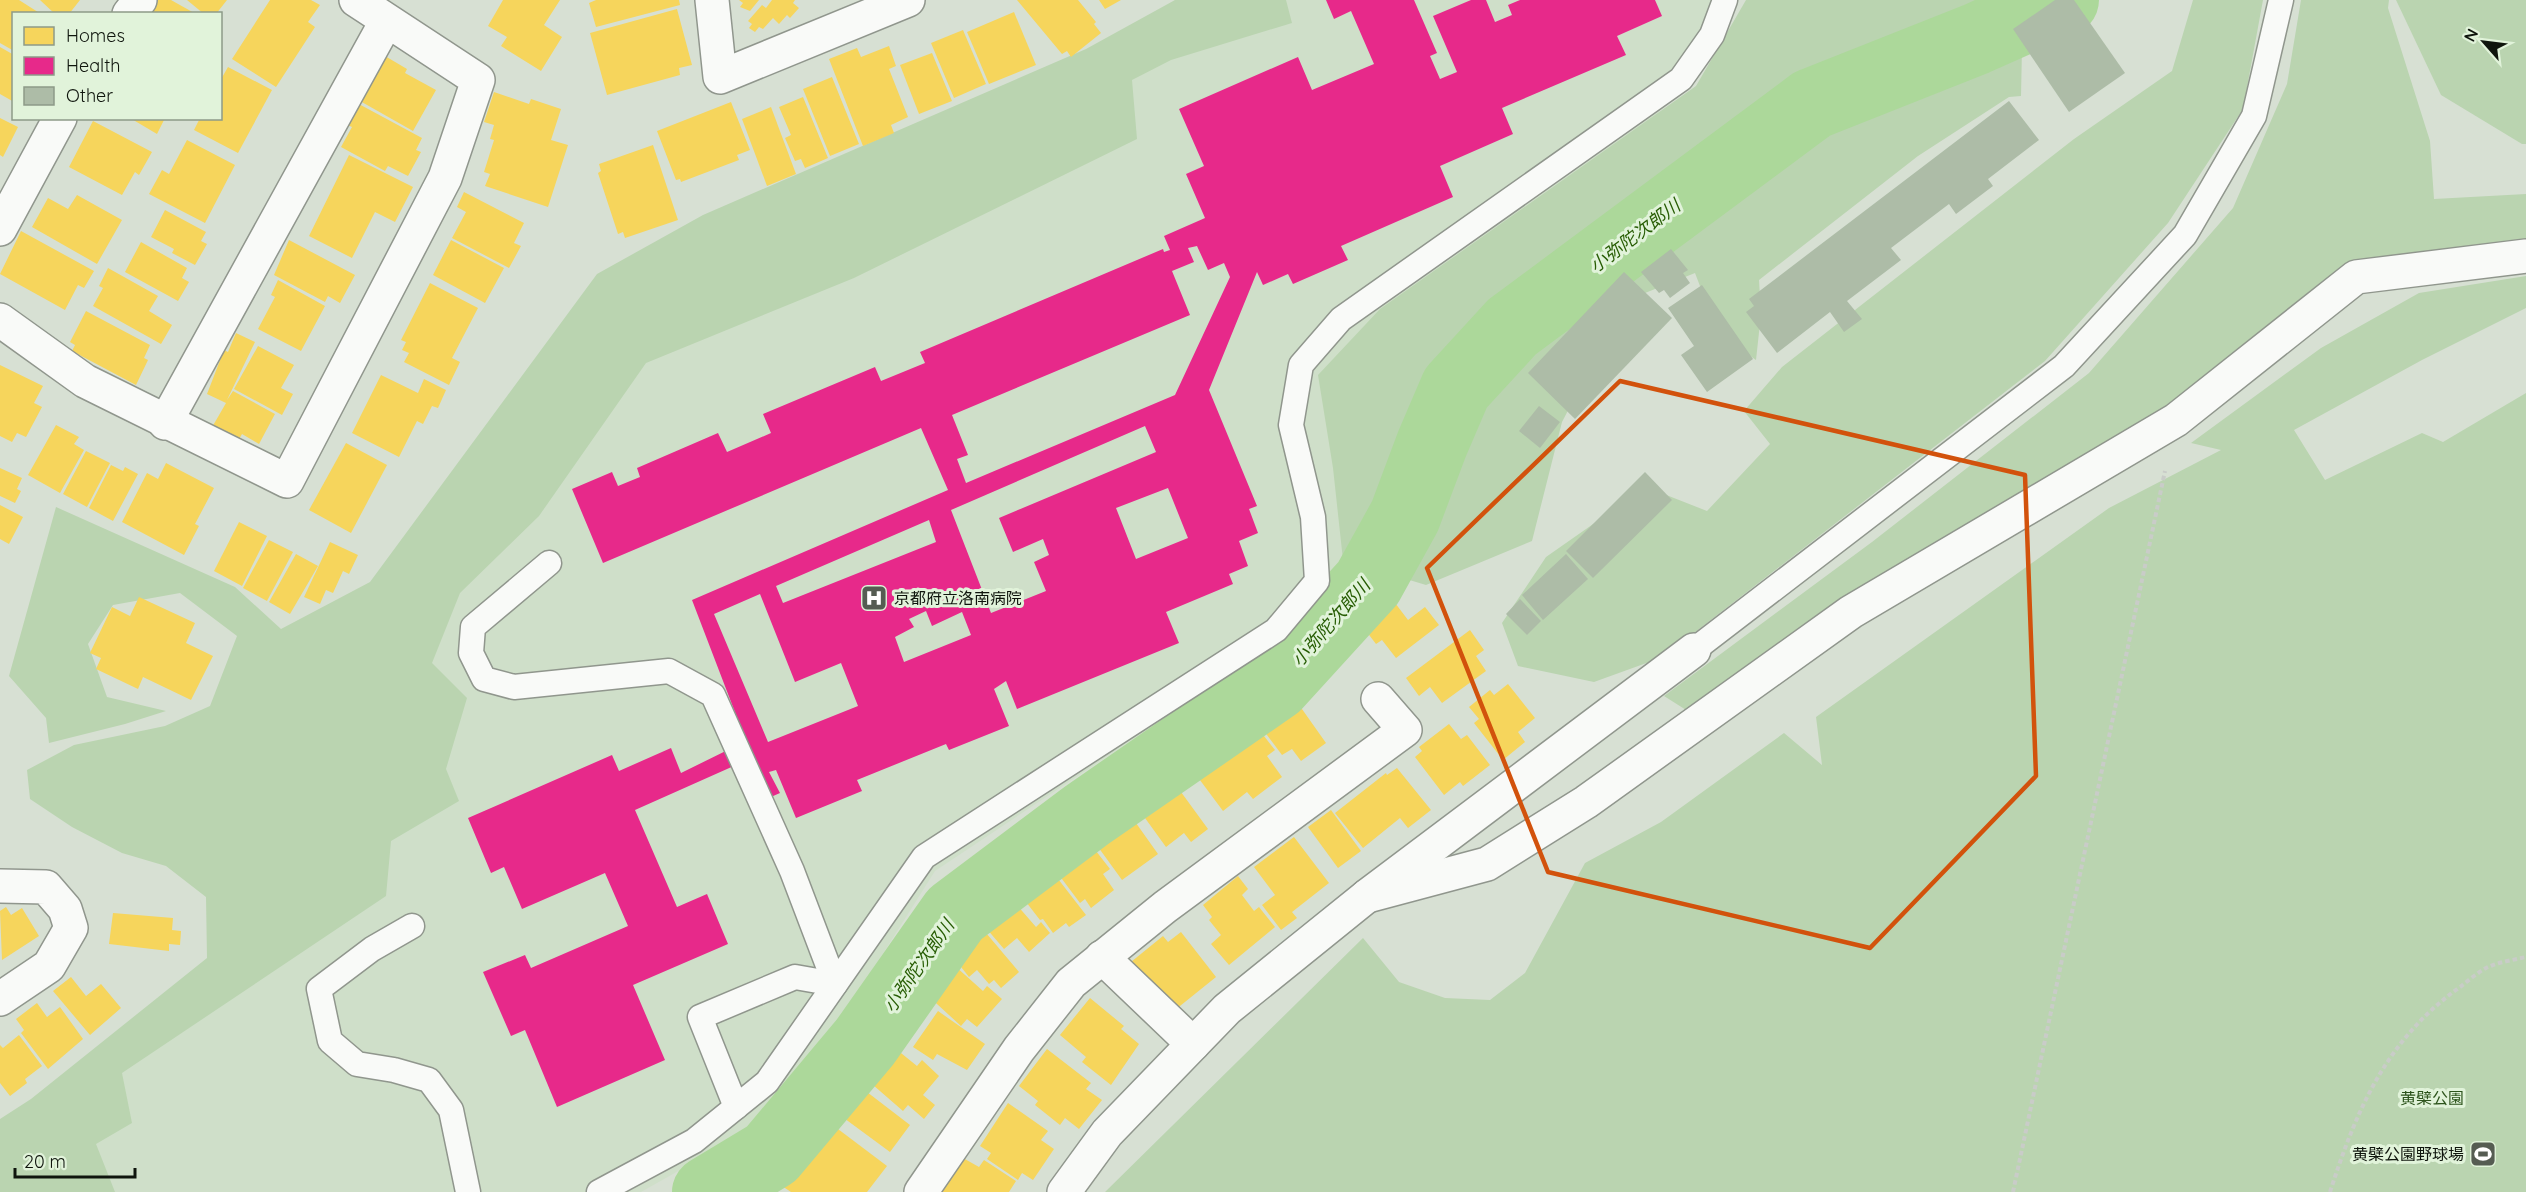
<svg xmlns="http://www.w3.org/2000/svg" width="2526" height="1192" font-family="Quicksand,'Noto Sans JP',sans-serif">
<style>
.built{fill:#cfdfc9}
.green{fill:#bad4b0}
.homes{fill:#f6d55c}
.health{fill:#e7298a;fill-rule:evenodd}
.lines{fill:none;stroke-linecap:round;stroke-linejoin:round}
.river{stroke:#acd89a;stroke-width:72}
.building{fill:#adbca7}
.service-casing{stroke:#90968d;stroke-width:27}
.minor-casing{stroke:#90968d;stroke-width:36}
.tertiary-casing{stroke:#90968d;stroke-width:36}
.path{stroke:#c9ccc8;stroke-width:4;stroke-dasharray:4.5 3;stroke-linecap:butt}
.service{stroke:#f9faf8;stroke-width:24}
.minor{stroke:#f9faf8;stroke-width:33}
.tertiary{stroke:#f9faf8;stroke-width:33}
.marked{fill:none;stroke:#d2520c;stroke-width:4.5;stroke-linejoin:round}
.labels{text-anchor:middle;stroke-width:6;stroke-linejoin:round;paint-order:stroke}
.poi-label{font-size:16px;fill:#0f150d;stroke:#e1f3da;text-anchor:start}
.park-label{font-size:16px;fill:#2d541c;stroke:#e1f3da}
.water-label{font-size:18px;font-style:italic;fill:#275d04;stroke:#e1f3da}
</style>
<rect width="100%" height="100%" fill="#d7e0d3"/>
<path class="built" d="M1174 0H1738L1695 80 1607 158 1330 383 1345 568 1300 628 935 871 845 1014 744 1134 641 1192H0V1131L218 969 607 275 1180 12Z"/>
<g class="green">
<path d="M1175 0H1286L1292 23 1171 60 1132 80 1137 139 854 278 646 363 539 516 460 593 432 663 467 698 446 769 459 801 391 841 386 896 122 1073 132 1123 96 1144 115 1192H0V1119L31 1099 207 958 206 897 166 866 122 853 72 827 30 799 27 770 74 745 165 726 210 706 237 636 180 593 113 605 88 644 107 697 166 711 125 724 49 743 46 718 9 676 56 507 235 587 281 629 370 582 597 274 703 215 1086 49Z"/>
<path d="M1746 0H2023L2021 96 2009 97 1918 156 1759 280 1761 314 1756 360 1718 333 1695 273 1625 301 1562 422 1532 541 1426 585 1343 560 1333 468 1318 375 1380 309 1696 86Z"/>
<path d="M2193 0H2263L2243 109 2168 223 2045 361 1663 657 1594 682 1518 666 1502 623 1546 557 1646 487 1707 511 1770 444 1744 411 1782 367 2074 139 2172 71Z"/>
<path d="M2301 0H2389L2388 8 2430 141 2434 199 2526 194V243L2407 256 1694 715 1664 696 1872 542 2089 373 2233 208 2287 84Z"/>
<path d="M2396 0H2526V144H2522L2441 95Z"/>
<path d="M2526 276V308L2422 360 2294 430 2325 480 2422 433 2443 442 2526 393V1192H1105L1363 938 1399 982 1445 998 1490 1000 1525 973 1585 863 1661 822 1784 733 1822 765 1816 717 2109 508 2221 450 2191 443 2321 348 2419 293Z"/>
</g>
<g class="homes">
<path d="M0 0H19L41 14H14V51L0 43Z"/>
<path d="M40 0H80L69 14H55Z"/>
<path d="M158 0H171L196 14H150Z"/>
<path d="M187 0H227L216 14H204Z"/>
<path d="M270 0H311L320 5 308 22 315 27 276 87 232 59Z"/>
<path d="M503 0H560L544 25 562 37 541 71 501 46 507 37 488 26Z"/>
<path d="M596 0H679L680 5 596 27 589 3Z"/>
<path d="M739 0H759L750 11 740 7 743 3Z"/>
<path d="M772 0H795L793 3 799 8 790 18 787 15 779 24 773 18 763 29 759 27 755 32 749 28 752 24 748 21 762 5 766 8Z"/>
<path d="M1017 0H1078L1096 22 1094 24 1101 33 1071 57 1067 51 1062 54Z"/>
<path d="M1099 0H1121L1105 9Z"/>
<path d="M677 9 692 65 679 68 680 75 607 95 590 33Z"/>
<path d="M1014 12 1036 65 989 84 967 32Z"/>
<path d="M963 30 986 84 954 98 931 43Z"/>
<path d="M889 46 896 66 889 69 908 117 891 125 894 133 863 146 829 59 857 48 861 57Z"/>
<path d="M0 47 14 55V102L0 94Z"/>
<path d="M932 53 952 101 919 114 900 65Z"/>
<path d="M385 56 407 69 405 73 436 90 413 131 360 101Z"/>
<path d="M228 67 272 90 238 153 194 130 200 118H220V81Z"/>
<path d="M832 77 859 144 830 156 803 89Z"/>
<path d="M494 92 529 104 531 99 561 109 551 140 568 145 548 207 485 186 490 174 484 172 494 140 490 139 494 125 484 122Z"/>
<path d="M803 97 828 158 805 168 801 159 795 161 785 138 791 135 779 107Z"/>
<path d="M731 102 750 150 737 155 739 160 681 182 680 179 676 180 657 131Z"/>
<path d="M357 103 422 138 416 150 421 152 408 176 388 166 385 171 341 147 352 127 345 124Z"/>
<path d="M771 107 796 174 767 186 742 119Z"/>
<path d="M0 118 18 127 3 157 0 155Z"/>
<path d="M130 118H165L157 134Z"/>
<path d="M93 121 152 152 139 175 135 172 122 195 69 167Z"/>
<path d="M187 140 235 165 205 223 149 194 162 170 169 174Z"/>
<path d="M653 145 678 220 625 238 623 232 618 234 598 173 601 171 599 164Z"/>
<path d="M349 155 413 187 395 222 375 212 352 258 309 236Z"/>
<path d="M464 192 524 223 514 243 521 246 509 268 452 238 466 212 457 207Z"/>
<path d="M77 195 122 220 97 264 32 227 48 198 68 209Z"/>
<path d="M165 210 206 232 201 241 207 244 195 265 172 253 174 249 151 237Z"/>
<path d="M21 231 94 271 84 288 78 285 65 310 0 274Z"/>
<path d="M289 240 355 275 340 303 328 296 325 302 274 275Z"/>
<path d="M451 240 504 268 485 303 433 275Z"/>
<path d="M141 242 187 268 182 278 189 282 178 301 125 272Z"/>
<path d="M108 268 158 296 149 311 172 325 161 344 93 306 103 288 99 286Z"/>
<path d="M278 280 325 306 301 351 258 329 275 297 271 295Z"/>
<path d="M430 283 478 308 452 358 460 362 449 385 404 362 409 353 402 350 406 342 401 340Z"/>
<path d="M86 311 150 345 144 358 148 360 136 385 72 351 75 345 70 342Z"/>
<path d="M236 333 255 342 227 400 233 391 275 414 259 444 242 434 237 443 211 429 226 403 207 394 224 350 228 352Z"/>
<path d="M258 346 294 365 281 388 293 394 282 415 234 389Z"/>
<path d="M0 365 43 386 34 403 42 407 26 437 17 433 12 442 0 436Z"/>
<path d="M381 375 418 393 424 379 446 390 438 408 432 406 423 424 417 421 399 457 352 433Z"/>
<path d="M56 425 79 437 74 444 84 450 60 493 28 475Z"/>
<path d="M346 443 387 465 351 533 309 510Z"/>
<path d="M86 451 110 463 87 507 63 494Z"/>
<path d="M166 463 214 488 195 524 199 526 184 555 122 522 147 473 158 479Z"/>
<path d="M111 465 123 471 125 467 138 474 113 521 89 508Z"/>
<path d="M0 468 22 478 17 489 21 491 15 503 0 496Z"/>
<path d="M0 505 23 517 9 544 0 539Z"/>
<path d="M239 522 267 536 242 586 214 571Z"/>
<path d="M269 540 293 552 267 601 243 588Z"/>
<path d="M330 542 358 555 349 574 343 571 333 593 326 590 320 604 304 597Z"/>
<path d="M296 554 318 566 290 614 269 602Z"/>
<path d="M1386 591 1408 620 1425 607 1439 625 1396 658 1382 640 1376 644 1360 623 1382 606 1376 599Z"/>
<path d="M139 597 195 623 186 643 213 656 191 700 143 677 138 689 96 669 101 658 90 653 112 607 130 616Z"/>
<path d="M1470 630 1484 650 1476 656 1486 671 1442 703 1430 687 1419 696 1406 678Z"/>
<path d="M1508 684 1535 718 1518 732 1525 742 1503 760 1474 723 1479 719 1469 707 1490 690 1494 695Z"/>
<path d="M1297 702 1326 743 1301 761 1292 749 1282 755 1261 727Z"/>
<path d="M1253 722 1275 750 1267 756 1282 777 1253 799 1247 792 1223 811 1191 768Z"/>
<path d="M1449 724 1461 739 1467 735 1490 765 1463 786 1460 782 1444 795 1415 757 1422 751 1419 747Z"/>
<path d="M1397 768 1431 810 1408 828 1400 818 1363 848 1335 813 1386 773 1387 775Z"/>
<path d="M1181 792 1208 829 1191 842 1184 833 1166 847 1145 818Z"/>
<path d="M1331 810 1361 851 1338 868 1308 827Z"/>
<path d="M1131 816 1158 854 1122 880 1088 833 1109 819 1115 828Z"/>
<path d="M1082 833 1110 869 1103 874 1114 890 1091 908 1085 899 1080 903 1047 859Z"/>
<path d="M1294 837 1329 883 1292 912 1297 918 1281 930 1262 905 1275 895 1254 867Z"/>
<path d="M1045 873 1050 879 1055 875 1086 915 1069 927 1066 923 1053 933 1043 919 1040 920 1016 889 1035 875 1038 879Z"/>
<path d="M1238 876 1248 889 1242 895 1254 911 1259 907 1275 927 1229 965 1211 944 1221 935 1209 920 1212 917 1203 905Z"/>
<path d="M1009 896 1036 927 1041 922 1050 933 1029 952 1017 938 1004 949 980 921Z"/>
<path d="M6 907 11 915 22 908 39 936 2 960 0 911Z"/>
<path d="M113 913 173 918 172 930 181 931 180 945 169 944V951L109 944Z"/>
<path d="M981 927 1019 972 1001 988 994 980 989 984 977 970 969 977 950 953Z"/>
<path d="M1181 932 1216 977 1175 1010 1131 962 1163 936 1168 942Z"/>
<path d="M955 966 983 991 987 986 1002 999 977 1027 967 1019 961 1026 925 993 944 971 949 974Z"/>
<path d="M71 977 86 996 101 984 121 1008 90 1035 53 991Z"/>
<path d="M1090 998 1124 1026 1121 1029 1139 1044 1111 1085 1082 1062 1086 1057 1060 1035Z"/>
<path d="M37 1003 47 1017 60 1007 83 1039 48 1069 21 1033 24 1030 16 1019Z"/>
<path d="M938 1011 985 1044 967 1070 937 1054 933 1060 913 1047Z"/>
<path d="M19 1035 42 1066 25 1079 27 1083 10 1096 0 1083V1045L3 1048Z"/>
<path d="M896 1049 917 1066 922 1060 939 1076 923 1095 935 1105 924 1119 908 1105 903 1111 865 1078 885 1054 889 1057Z"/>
<path d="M1047 1049 1091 1083 1086 1089 1102 1100 1079 1129 1065 1118 1060 1125 1035 1105 1038 1101 1019 1086Z"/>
<path d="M867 1092 910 1125 890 1152 833 1110 845 1094 859 1104Z"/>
<path d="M1008 1103 1048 1131 1041 1140 1054 1149 1033 1180 1022 1173 1018 1180 987 1159 991 1153 980 1146Z"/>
<path d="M830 1123 887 1166 867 1192H791L782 1186Z"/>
<path d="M963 1158 979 1167 984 1160 1016 1181 1009 1192H941Z"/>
</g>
<path class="health" d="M1326 0H1414L1437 53 1430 56 1440 79 1457 72 1433 16 1471 0H1486L1495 22 1512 15 1508 5 1520 0H1655L1662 16 1617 36 1626 55 1502 108 1513 134 1440 166 1453 197 1341 246 1348 260 1293 284 1288 274 1263 285 1257 272 1209 390 1257 506 1249 509 1258 533 1239 541 1248 566 1229 574 1233 584 1166 612 1179 643 1017 709 1006 681 994 689 1009 726 949 750 946 744 857 780 862 791 796 818 776 770 769 772 780 793 764 800 745 761 635 810 677 907 707 894 728 944 633 985 665 1060 557 1107 525 1030 511 1036 483 972 525 955 531 968 628 926 605 873 522 909 504 867 491 873 468 818 612 755 619 771 671 748 681 773 746 741 692 600 948 490 921 428 603 563 572 489 612 472 618 486 640 477 637 468 718 433 727 452 771 433 763 414 875 367 881 381 925 363 920 352 1163 249 1164 252 1170 250 1164 236 1205 218 1186 174 1204 166 1179 109 1298 57 1312 90 1374 64 1351 11 1334 19ZM1197 246 1208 270 1224 263 1230 277 1175 395 966 483 957 459 968 455 952 415 1190 315 1172 271 1194 262 1188 248ZM1145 426 1156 452 999 518 1013 552 1043 539 1049 555 1034 562 1046 591 991 613 951 510ZM1168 488 1188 538 1136 559 1116 508ZM929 520 936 542 783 603 776 586ZM760 594 795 682 841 663 858 706 768 742 714 614ZM926 611 932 626 962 612 971 635 904 662 895 637 914 627 909 619Z"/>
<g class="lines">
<path class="river" d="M708 1192 771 1154 865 1042 955 914 1087 815 1275 685 1368 583 1405 516 1432 444 1456 388 1512 327 1812 104 1976 39 2063 0"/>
</g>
<g class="building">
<path d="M2055 0H2074L2125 73 2069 112 2013 29Z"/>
<path d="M2009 101 2039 140 1988 179 1993 186 1956 214 1949 204 1891 248 1901 260 1847 301 1862 319 1844 332 1830 312 1777 353 1746 312 1754 306 1749 299Z"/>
<path d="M1671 249 1688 270 1683 273 1690 283 1670 298 1664 290 1659 293 1641 272Z"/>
<path d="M1624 272 1672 318 1575 419 1528 373Z"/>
<path d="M1702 285 1753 359 1707 392 1681 355 1694 346 1668 308Z"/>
<path d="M1539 406 1560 422 1540 448 1519 431Z"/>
<path d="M1645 472 1672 500 1593 578 1566 551Z"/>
<path d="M1566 554 1588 579 1543 620 1522 595Z"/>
<path d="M1520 599 1541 621 1527 635 1506 614Z"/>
</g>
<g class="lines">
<defs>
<g id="service">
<path d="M549 563 473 627 471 653 484 679 514 687 669 671 713 695 792 871 835 984"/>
<path d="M1694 650 2064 366 2185 235 2254 116 2281 0"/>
<path d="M412 926 372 949 319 989 330 1041 357 1064 394 1070 429 1080 451 1110 468 1192"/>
<path d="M736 1107 700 1017 795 977 835 984"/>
<path d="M599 1192 694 1141 767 1082 924 857 1276 630 1317 581 1313 517 1291 425 1301 365 1341 319 1681 79 1712 35 1725 0"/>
</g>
<g id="minor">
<path d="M712 0 720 77 908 0"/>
<path d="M129 14 140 0"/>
<path d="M0 229 60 118"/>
<path d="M0 320 85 381 287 481 445 178 478 80 356 0"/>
<path d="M165 423 386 22"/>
<path d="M0 886 46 887 65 909 71 928 49 966 0 999"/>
<path d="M1367 896 1487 864 1586 802 1851 612 2176 420 2356 277 2526 256"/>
<path d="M1102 957 1193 1044"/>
<path d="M921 1192 1019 1049 1071 983 1165 907 1405 730 1378 699"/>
</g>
<path id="tertiary" d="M1064 1192 1107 1133 1227 1009 1367 896 1694 650"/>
</defs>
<use href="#service" class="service-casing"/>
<use href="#minor" class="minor-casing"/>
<use href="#tertiary" class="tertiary-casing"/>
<g class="path">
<path d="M2013 1192 2165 471"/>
<path d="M2330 1192C2357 1108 2387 1039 2460 987 2468 981 2477 973 2486 968 2498 962 2513 960 2526 957"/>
</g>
<use href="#service" class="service"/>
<use href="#minor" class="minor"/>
<use href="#tertiary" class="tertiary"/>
</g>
<path class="marked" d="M1620 381 2025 475 2036 776 1870 948 1548 872 1427 568Z"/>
<defs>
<symbol id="hospital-square" viewBox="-11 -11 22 22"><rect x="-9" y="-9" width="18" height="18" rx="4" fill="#555c52" stroke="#e1f3da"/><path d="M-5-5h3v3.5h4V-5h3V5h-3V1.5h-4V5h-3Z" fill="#fff"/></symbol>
<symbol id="stadium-square" viewBox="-11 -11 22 22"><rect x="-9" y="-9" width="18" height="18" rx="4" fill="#555c52" stroke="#e1f3da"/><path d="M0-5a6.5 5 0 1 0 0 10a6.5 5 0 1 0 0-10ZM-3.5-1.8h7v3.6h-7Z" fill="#fff"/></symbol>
</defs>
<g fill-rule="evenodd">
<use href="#hospital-square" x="859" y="583" width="30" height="30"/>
<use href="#stadium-square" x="2468" y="1139" width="30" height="30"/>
</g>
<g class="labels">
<g class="poi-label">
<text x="894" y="604">京都府立洛南病院</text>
<text x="2464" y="1160" text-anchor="end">黄檗公園野球場</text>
</g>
<g class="park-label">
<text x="2432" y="1104">黄檗公園</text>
</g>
<g class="water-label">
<text transform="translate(1635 236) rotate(-37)" y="6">小弥陀次郎川</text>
<text transform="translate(1331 623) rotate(-49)" y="6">小弥陀次郎川</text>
<text transform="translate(919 966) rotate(-55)" y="6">小弥陀次郎川</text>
</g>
</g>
<rect x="12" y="12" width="210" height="108" fill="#e1f3da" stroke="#8d9a88" stroke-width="1.5"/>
<rect x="24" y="27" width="30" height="18" fill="#f6d55c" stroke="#8d9a88" stroke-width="1.5"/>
<text x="66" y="42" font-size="18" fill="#0f150d">Homes</text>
<rect x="24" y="57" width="30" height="18" fill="#e7298a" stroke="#8d9a88" stroke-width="1.5"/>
<text x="66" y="72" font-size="18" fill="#0f150d">Health</text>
<rect x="24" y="87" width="30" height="18" fill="#adbca7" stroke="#8d9a88" stroke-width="1.5"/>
<text x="66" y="102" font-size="18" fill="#0f150d">Other</text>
<g transform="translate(2484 42) rotate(298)" stroke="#e1f3da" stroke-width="4.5" paint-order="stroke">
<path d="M0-4.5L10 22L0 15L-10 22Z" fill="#0f150d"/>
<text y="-9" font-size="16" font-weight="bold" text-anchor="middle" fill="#0f150d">N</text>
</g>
<path d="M15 1168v9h120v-9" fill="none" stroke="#0f150d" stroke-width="3"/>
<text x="24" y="1168" font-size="18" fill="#0f150d" stroke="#e1f3da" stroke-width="4.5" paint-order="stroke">20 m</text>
</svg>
